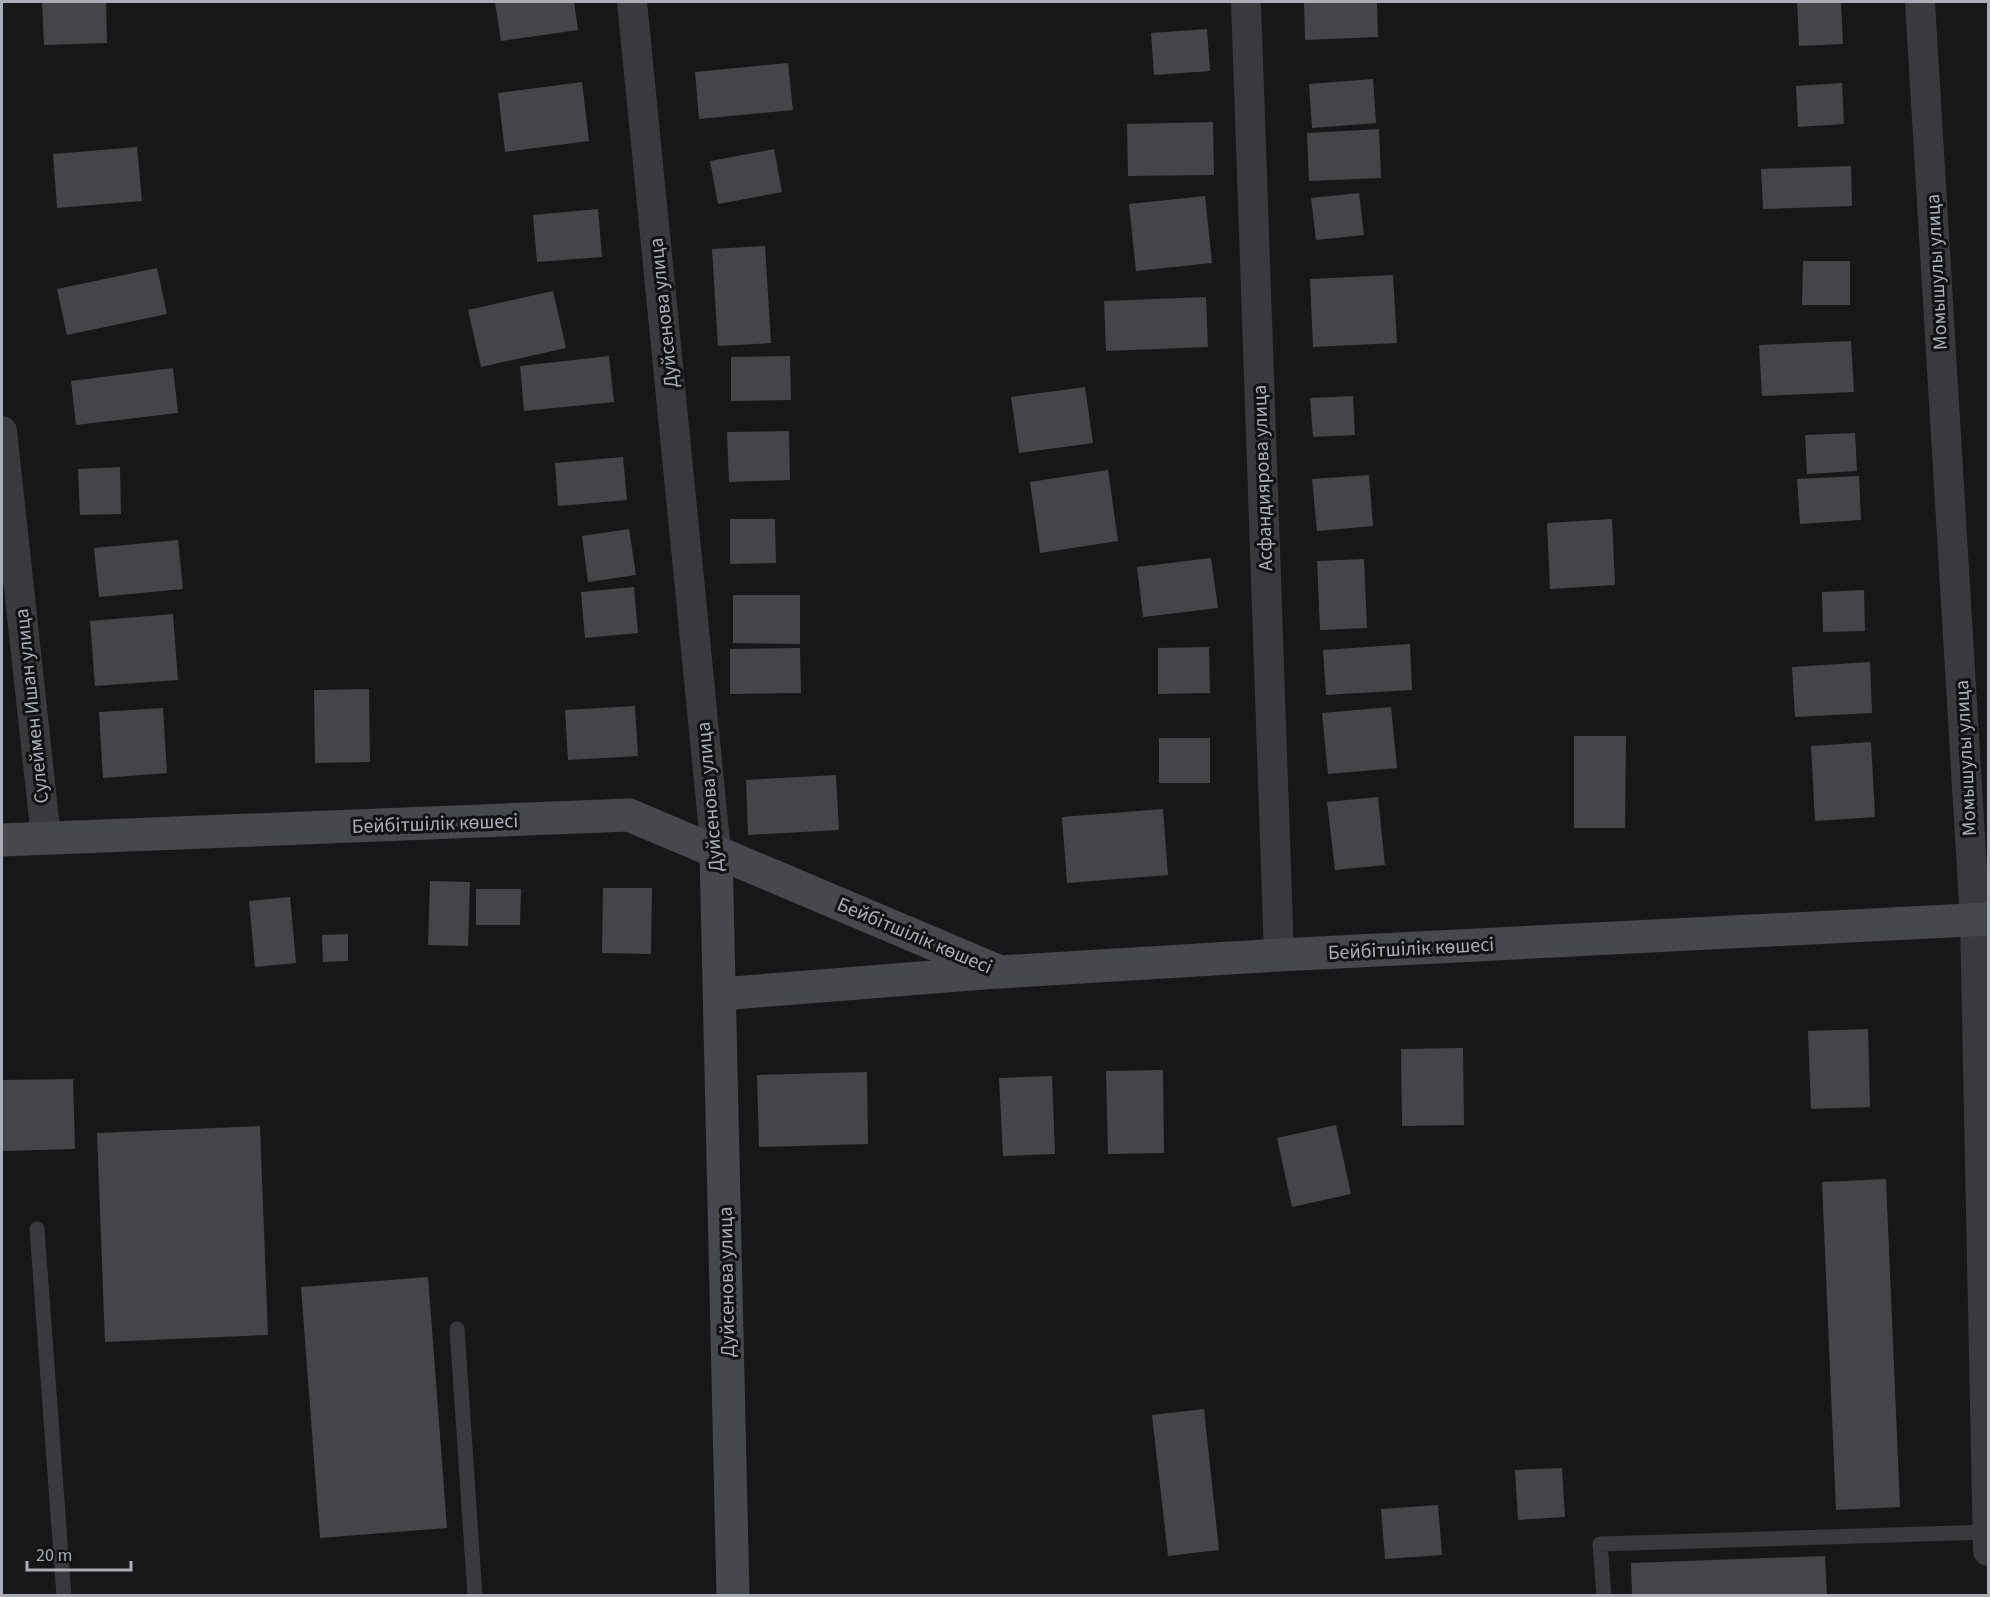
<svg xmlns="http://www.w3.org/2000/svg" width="1990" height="1597" font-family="'Source Sans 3',sans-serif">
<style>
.building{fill:#454449}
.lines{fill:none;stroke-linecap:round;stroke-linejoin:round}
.lane{stroke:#39393e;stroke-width:15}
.street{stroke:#39393e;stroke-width:30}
.secondary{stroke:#47484d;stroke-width:33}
.labels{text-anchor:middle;stroke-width:6;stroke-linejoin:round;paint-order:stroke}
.street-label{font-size:20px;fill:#abaeb8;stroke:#121214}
</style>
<rect width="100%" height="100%" fill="#171719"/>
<g class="building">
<path d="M42 2H106L107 43 44 45Z"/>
<path d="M495 2H574L578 30 501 41Z"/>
<path d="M1304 2H1377L1378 37 1305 40Z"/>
<path d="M1797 2H1841L1843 44 1799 46Z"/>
<path d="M1207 29 1210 71 1154 75 1151 33Z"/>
<path d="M788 63 793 110 699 119 695 72Z"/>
<path d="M1373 79 1376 123 1312 128 1309 84Z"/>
<path d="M582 82 589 141 505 152 498 93Z"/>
<path d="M1842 83 1844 124 1798 127 1796 86Z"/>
<path d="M1213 122 1214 175 1128 176 1127 124Z"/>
<path d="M1379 129 1381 178 1309 181 1307 133Z"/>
<path d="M137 147 142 201 57 208 53 154Z"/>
<path d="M774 149 782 192 718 204 710 161Z"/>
<path d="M1851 166 1852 206 1763 209 1761 169Z"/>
<path d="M1359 193 1364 235 1316 240 1311 198Z"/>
<path d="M1205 196 1212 263 1136 271 1129 204Z"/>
<path d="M598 209 602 257 537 262 533 215Z"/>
<path d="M765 246 771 343 718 346 712 249Z"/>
<path d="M1803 261H1850V305H1802Z"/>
<path d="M157 268 167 314 67 335 57 289Z"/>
<path d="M1393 275 1397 343 1313 347 1310 279Z"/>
<path d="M553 291 566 348 481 367 468 310Z"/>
<path d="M1206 297 1208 347 1106 351 1104 301Z"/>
<path d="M1851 341 1854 392 1762 396 1759 345Z"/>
<path d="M609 356 614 402 524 411 520 366Z"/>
<path d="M790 356 791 400 731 401V357Z"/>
<path d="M173 368 178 413 76 425 71 381Z"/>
<path d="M1085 387 1093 443 1019 453 1011 397Z"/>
<path d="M1353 396 1355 435 1313 437 1310 398Z"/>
<path d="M789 431 790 480 729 482 727 432Z"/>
<path d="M1855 433 1857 471 1807 474 1805 435Z"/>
<path d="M623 457 627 500 558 506 555 463Z"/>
<path d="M120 467 121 514 80 515 78 469Z"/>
<path d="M1108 470 1118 541 1040 553 1030 482Z"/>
<path d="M1369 475 1373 526 1317 531 1312 479Z"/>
<path d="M1859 476 1861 520 1800 524 1797 479Z"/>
<path d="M730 519H775L776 563 730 564Z"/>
<path d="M1612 519 1615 585 1550 589 1547 523Z"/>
<path d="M629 529 636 575 588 582 582 536Z"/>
<path d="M178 540 183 589 99 597 94 548Z"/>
<path d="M1211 558 1218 608 1143 617 1137 567Z"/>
<path d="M1364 559 1367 628 1320 630 1317 561Z"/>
<path d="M634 587 638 633 585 638 581 592Z"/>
<path d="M1864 590 1865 631 1823 632 1822 592Z"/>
<path d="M733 595H800V644L733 643Z"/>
<path d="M173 614 178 680 95 686 90 621Z"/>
<path d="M1410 644 1412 690 1326 695 1323 650Z"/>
<path d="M1209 647 1210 693 1158 694V648Z"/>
<path d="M800 648 801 693 730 694V649Z"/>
<path d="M1870 662 1872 713 1795 717 1792 667Z"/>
<path d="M369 689 370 762 315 763 314 690Z"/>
<path d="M635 706 638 756 568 760 565 710Z"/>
<path d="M1391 707 1397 768 1328 774 1322 713Z"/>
<path d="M163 708 167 773 103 778 99 712Z"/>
<path d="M1574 736H1626L1625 828H1574Z"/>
<rect x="1159" y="738" width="51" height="45"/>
<path d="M1871 742 1875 817 1815 821 1811 746Z"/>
<path d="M836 775 839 830 748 835 746 780Z"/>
<path d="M1378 797 1385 865 1335 870 1327 802Z"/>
<path d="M1163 809 1168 875 1067 883 1062 817Z"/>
<path d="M430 881 470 882 468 946 428 945Z"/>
<path d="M603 888H652L651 954 602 953Z"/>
<path d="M476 889H521L520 925H476Z"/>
<path d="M290 897 296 963 255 967 249 901Z"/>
<path d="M348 934V961L323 962 322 935Z"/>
<path d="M1868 1029 1870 1107 1811 1109 1808 1031Z"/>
<path d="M1463 1048 1464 1125 1402 1126 1401 1049Z"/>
<path d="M1163 1070 1164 1153 1108 1154 1106 1071Z"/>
<path d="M867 1072 868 1144 759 1147 757 1075Z"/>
<path d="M1052 1076 1055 1154 1003 1156 999 1078Z"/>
<path d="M73 1079 75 1149 3 1151 2 1080Z"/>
<path d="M1336 1125 1351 1194 1292 1207 1277 1138Z"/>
<path d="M260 1126 268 1335 105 1342 97 1133Z"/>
<path d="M1886 1179 1900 1507 1836 1510 1822 1182Z"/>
<path d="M428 1277 447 1528 320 1538 301 1287Z"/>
<path d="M1204 1409 1219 1550 1168 1556 1152 1415Z"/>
<path d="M1562 1468 1565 1517 1518 1520 1515 1470Z"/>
<path d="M1438 1505 1442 1555 1385 1559 1381 1509Z"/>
<path d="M1825 1556 1827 1596H1632L1631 1563Z"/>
</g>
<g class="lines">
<g class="lane">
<path d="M37 1229 64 1596"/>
<path d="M457 1329 475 1596"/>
<path d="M1604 1596 1600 1544 1988 1532"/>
</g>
<g class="street">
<path d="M632 2 716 852"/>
<path d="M1246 2 1279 955"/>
<path d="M1920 2 1975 920 1988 1551"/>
<path d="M2 431 46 838"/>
</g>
<g class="secondary">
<path d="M2 840 629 815 1000 972 1279 955 1988 919"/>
<path d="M716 852 733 1596"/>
<path d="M720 994 996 972"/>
</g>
</g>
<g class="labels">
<g class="street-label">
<text transform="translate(1936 272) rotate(-93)" y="7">Момышулы улица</text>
<text transform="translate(663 313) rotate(-96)" y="7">Дуйсенова улица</text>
<text transform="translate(1262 478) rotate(-92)" y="7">Асфандиярова улица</text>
<text transform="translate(31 706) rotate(-96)" y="7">Сулеймен Ишан улица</text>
<text transform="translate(1965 758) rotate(-93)" y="7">Момышулы улица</text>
<text transform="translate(709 797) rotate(-95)" y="7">Дуйсенова улица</text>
<text transform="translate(435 823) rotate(-2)" y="7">Бейбітшілік көшесі</text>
<text transform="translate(915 935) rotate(23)" y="7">Бейбітшілік көшесі</text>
<text transform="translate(1411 948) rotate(-3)" y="7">Бейбітшілік көшесі</text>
<text transform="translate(726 1282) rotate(-91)" y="7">Дуйсенова улица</text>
</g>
</g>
<rect width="1990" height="1597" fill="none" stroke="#abaeb8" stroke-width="6"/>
<path d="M27 1561v9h104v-9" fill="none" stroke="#abaeb8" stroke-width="3"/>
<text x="36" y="1561" font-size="18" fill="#abaeb8" stroke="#121214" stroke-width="4.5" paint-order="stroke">20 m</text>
</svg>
